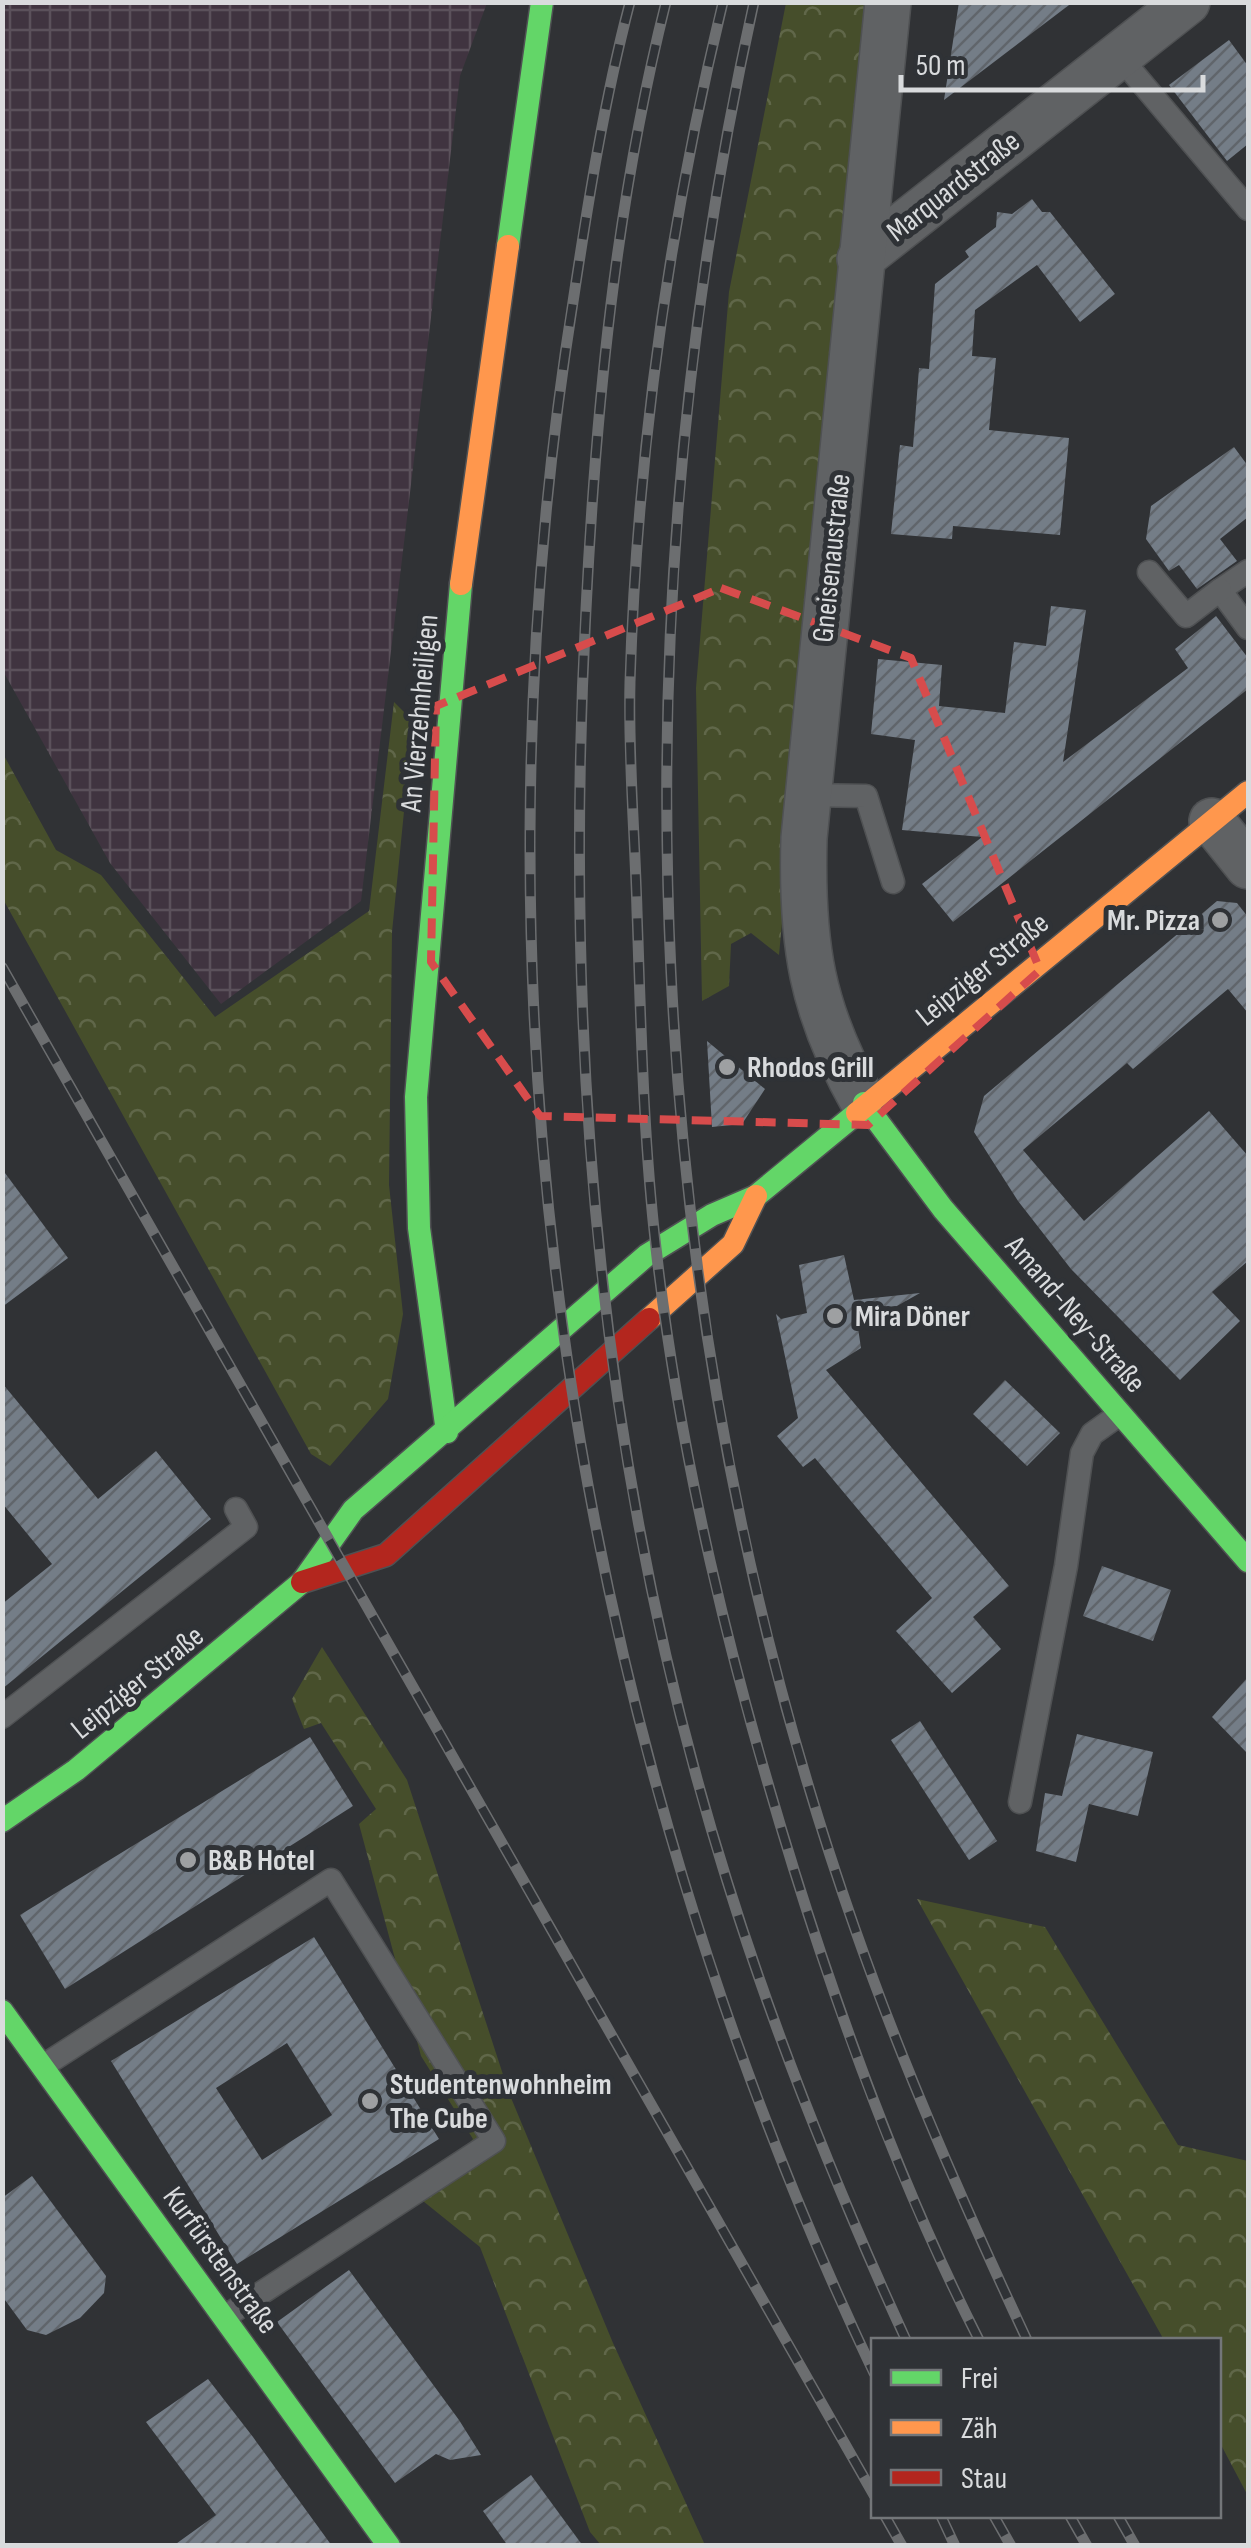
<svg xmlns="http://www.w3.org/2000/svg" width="1251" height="2548" font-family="'Sofia Sans Condensed',sans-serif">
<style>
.industrial{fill:url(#industrial-grid)}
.forest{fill:url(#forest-crowns)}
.building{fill:url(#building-hatch);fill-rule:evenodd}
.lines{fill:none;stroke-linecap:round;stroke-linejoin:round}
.lane-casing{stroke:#4f5153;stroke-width:25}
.street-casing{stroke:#4f5153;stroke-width:48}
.fast-casing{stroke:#4f5153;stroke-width:25}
.slow-casing{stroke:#4f5153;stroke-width:25}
.jam-casing{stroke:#4f5153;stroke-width:25}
.lane{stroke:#606264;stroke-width:22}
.street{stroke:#606264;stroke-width:45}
.fast{stroke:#63d668;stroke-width:22}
.slow{stroke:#ff974d;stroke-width:22}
.jam{stroke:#b3261e;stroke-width:22}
.rail-casing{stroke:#6c6e70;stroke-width:11}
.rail{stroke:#2f3236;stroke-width:8;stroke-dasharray:22;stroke-linecap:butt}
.marked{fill:none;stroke:#d74c4c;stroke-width:8;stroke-dasharray:20 12;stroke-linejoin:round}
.poi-dot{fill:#9ea0a2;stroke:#2f3236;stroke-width:4}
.labels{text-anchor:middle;stroke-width:10;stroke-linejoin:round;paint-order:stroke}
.street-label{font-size:30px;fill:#d9dbdd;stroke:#2f3236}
.poi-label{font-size:30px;font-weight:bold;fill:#d9dbdd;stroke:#2f3236;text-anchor:start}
</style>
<defs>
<pattern id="industrial-grid" width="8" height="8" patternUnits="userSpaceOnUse" patternTransform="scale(2.5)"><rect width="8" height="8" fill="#403440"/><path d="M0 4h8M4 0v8" fill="none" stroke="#5b515b"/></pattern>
<pattern id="forest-crowns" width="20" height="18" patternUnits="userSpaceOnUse" patternTransform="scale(2.5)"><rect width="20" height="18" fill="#464e2b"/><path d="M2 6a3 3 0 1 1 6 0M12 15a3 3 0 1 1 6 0" fill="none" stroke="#606749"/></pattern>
<pattern id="building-hatch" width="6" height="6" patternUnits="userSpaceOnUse" patternTransform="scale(2.5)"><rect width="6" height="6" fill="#747d87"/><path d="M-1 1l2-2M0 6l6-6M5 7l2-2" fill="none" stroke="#60656b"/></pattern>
</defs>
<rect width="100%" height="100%" fill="#303235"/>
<path class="industrial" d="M2 3H487L460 76 361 901 221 1004 110 863 3 671Z"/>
<g class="forest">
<path d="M786 3H868L779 955 751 933 731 944 729 986 702 1001 696 688 729 292Z"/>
<path d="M394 702 413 721 392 932 389 1185 403 1314 388 1399 330 1466 311 1454 3 899 2 752 56 850 101 875 215 1017 369 911Z"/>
<path d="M322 1647 407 1780 509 2093 613 2343 705 2545H601L590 2532 480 2247 423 2201 473 2139 421 2056 359 1824 376 1809 321 1723 304 1729 292 1699Z"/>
<path d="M917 1899 1045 1927 1178 2145 1248 2161V2496L1219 2441 1218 2340H1164Z"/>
</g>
<g class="building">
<path d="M959 2H1073L944 100Z"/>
<path d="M1229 40 1248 66V144L1227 161 1169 85Z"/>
<path d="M1032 199 1042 212H1050L1115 294 1080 322 1037 265 975 310 972 356 996 358 989 430 1069 438 1060 535 953 526 952 539 891 534 900 445 913 447 919 368 929 369 935 284 969 257 965 251 996 227 997 212 1012 214Z"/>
<path d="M1234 447 1248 466V517L1220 539 1237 561 1197 589 1179 565 1169 571 1146 539 1151 506Z"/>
<path d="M1051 606 1086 610 1063 762 1188 668 1175 649 1216 616 1248 658V689L953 922 922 884 982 837 902 830 915 740 871 734 878 659 942 665 939 706 1005 713 1014 642 1046 646Z"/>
<path d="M1217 901 1237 903 1248 917V1013L1228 989 1133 1069 1127 1063 1023 1150 1084 1221 1209 1111 1248 1156V1261L1212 1292 1240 1321 1180 1380 1071 1269 1018 1201 974 1132 984 1096Z"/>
<path d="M707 1041 765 1089 742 1124 712 1127Z"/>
<path d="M2 1169 68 1258 2 1307Z"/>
<path d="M844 1255 854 1300 920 1293 858 1328 861 1348 826 1370 1009 1586 973 1617 1001 1649 952 1693 896 1631 932 1598 815 1458 803 1467 777 1436 798 1418 776 1314 781 1319 807 1313 799 1265Z"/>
<path d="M1005 1380 1060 1433 1027 1466 973 1414Z"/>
<path d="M2 1383 98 1499 156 1451 211 1519 2 1689V1604L52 1564 2 1503Z"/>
<path d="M1102 1566 1171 1590 1153 1641 1083 1616Z"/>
<path d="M1248 1677V1754L1212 1717Z"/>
<path d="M920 1721 997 1841 969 1860 891 1740Z"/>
<path d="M1077 1734 1153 1752 1138 1816 1089 1804 1076 1862 1036 1851 1045 1793 1062 1796Z"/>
<path d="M310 1737 353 1806 65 1989 20 1915Z"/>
<path d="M314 1937 439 2139 237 2264 111 2061ZM287 2043 332 2115 262 2160 216 2088Z"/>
<path d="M32 2176 106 2276 104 2293 80 2318 46 2335 27 2330 2 2296V2198Z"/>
<path d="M349 2270 459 2420 481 2455 450 2460 436 2454 395 2483 277 2322Z"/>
<path d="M208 2379 253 2437 332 2546H173L216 2515 146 2422Z"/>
<path d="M531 2475 583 2546H508L483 2511Z"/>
</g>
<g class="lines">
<defs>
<g id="lane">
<path d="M1119 56 1248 209"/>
<path d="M1248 571 1220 590 1248 628"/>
<path d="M1149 572 1186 616 1220 590"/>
<path d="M808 795 866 796 893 882"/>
<path d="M2 1717 246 1527 236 1509"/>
<path d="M1020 1802 1066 1566 1082 1453 1092 1434 1120 1414"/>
<path d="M43 2066 331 1880 494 2141 226 2316"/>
</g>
<g id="street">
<path d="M860 259 1187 2"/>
<path d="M1212 821 1248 866"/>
<path d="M864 1103C811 1010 801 944 804 838L888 2"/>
</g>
<g id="fast">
<path d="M508 246 542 2"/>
<path d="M864 1103 943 1209 1248 1561"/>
<path d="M447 1432 419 1228 416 1097 461 584"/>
<path d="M2 1821 76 1770 302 1582 353 1510 647 1255 712 1215 756 1196 857 1113"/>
<path d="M2 2011 389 2546"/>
</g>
<g id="slow">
<path d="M461 584 508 246"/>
<path d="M857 1113 1248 792"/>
<path d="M649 1319 733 1244 756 1196"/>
</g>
<path id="jam" d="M302 1582 386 1555 649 1319"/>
</defs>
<use href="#lane" class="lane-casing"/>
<use href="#street" class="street-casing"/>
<use href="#fast" class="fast-casing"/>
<use href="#slow" class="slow-casing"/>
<use href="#jam" class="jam-casing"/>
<use href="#lane" class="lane"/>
<use href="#street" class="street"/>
<use href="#fast" class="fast"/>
<use href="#slow" class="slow"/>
<use href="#jam" class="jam"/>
<defs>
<g id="rail">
<path d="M630 2C604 101 588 202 573 302 461 1003 570 1733 874 2373"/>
<path d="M666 2C616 201 596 406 586 609 563 1038 598 1470 727 1881 776 2038 838 2192 906 2340"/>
<path d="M723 2C669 224 637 454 630 682 628 758 635 835 637 911 641 1023 643 1136 656 1248 680 1460 731 1667 794 1870 844 2030 903 2191 979 2340"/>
<path d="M754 2C614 635 639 1315 855 1929 904 2069 964 2205 1027 2340"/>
<path d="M2 967 874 2495"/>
<path d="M885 2516 902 2546"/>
<path d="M941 2516 955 2546"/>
<path d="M994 2516 1011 2546"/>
<path d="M1070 2516 1087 2546"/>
<path d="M1118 2516 1135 2546"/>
</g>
</defs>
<use href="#rail" class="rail-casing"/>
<use href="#rail" class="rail"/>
</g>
<path class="marked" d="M721 588 911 658 1040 970 868 1125 540 1116 431 962 436 706Z"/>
<g class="poi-dot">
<circle cx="1220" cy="920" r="10"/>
<circle cx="727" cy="1067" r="10"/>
<circle cx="835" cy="1316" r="10"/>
<circle cx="188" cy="1860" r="10"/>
<circle cx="370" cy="2101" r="10"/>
</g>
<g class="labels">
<g class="street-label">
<text transform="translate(953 186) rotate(-38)" y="10">Marquardstraße</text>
<text transform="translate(831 558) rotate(-84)" y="10">Gneisenaustraße</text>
<text transform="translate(419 713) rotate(-85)" y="10">An Vierzehnheiligen</text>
<text transform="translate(982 969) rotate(-39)" y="10">Leipziger Straße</text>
<text transform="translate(1076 1314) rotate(49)" y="10">Amand-Ney-Straße</text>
<text transform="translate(137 1682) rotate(-39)" y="10">Leipziger Straße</text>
<text transform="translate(221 2260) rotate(54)" y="10">Kurfürstenstraße</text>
</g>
<g class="poi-label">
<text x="1200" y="930" text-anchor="end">Mr. Pizza</text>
<text x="747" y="1077">Rhodos Grill</text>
<text x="855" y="1326">Mira Döner</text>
<text x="208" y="1870">B&amp;B Hotel</text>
<text x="390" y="2094">Studentenwohnheim<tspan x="390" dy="34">The Cube</tspan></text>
</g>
</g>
<rect width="1251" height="2548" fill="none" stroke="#d9dbdd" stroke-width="10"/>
<rect x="871" y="2338" width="350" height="180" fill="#2f3236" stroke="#737679" stroke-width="2.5"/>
<rect x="891" y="2370" width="50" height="15" fill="#63d668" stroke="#737679" stroke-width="2.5"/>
<text x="961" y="2388" font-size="30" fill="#d9dbdd">Frei</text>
<rect x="891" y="2420" width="50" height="15" fill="#ff974d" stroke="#737679" stroke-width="2.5"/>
<text x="961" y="2438" font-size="30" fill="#d9dbdd">Zäh</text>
<rect x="891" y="2470" width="50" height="15" fill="#b3261e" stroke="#737679" stroke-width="2.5"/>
<text x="961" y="2488" font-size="30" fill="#d9dbdd">Stau</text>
<path d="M901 75v15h302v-15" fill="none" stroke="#d9dbdd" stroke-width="5"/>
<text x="916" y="75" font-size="30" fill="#d9dbdd" stroke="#2f3236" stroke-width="8" paint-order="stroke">50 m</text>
</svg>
